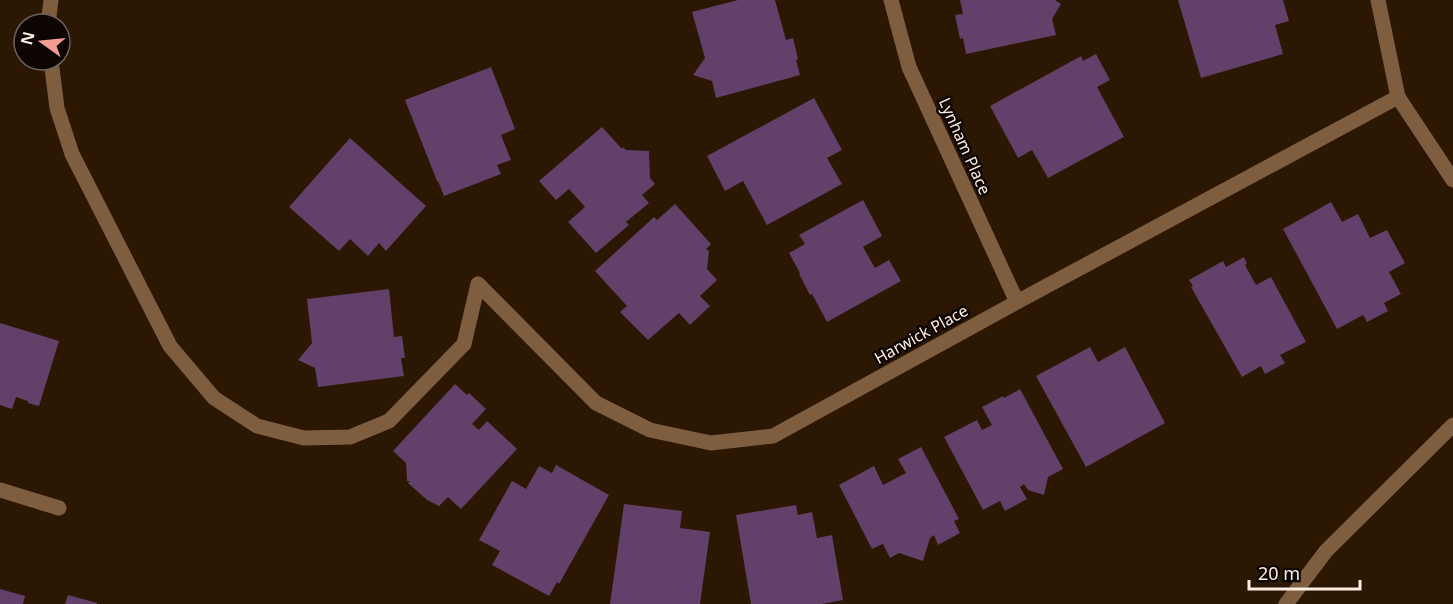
<svg xmlns="http://www.w3.org/2000/svg" width="1453" height="604" font-family="'Noto Sans',sans-serif">
<style>
.building{fill:#614069}
.lines{fill:none;stroke-linecap:round;stroke-linejoin:round}
.minor{stroke:#7e5e3f;stroke-width:15}
.labels{text-anchor:middle;stroke-width:5;stroke-linejoin:round;paint-order:stroke}
.street-label{font-size:16px;fill:#fdeee1;stroke:#0d0501}
</style>
<rect width="100%" height="100%" fill="#2b1702"/>
<g class="building">
<path d="M738 0H775L786 40 793 38 798 59 796 60 800 75 716 98 712 81 693 75 705 58 692 12Z"/>
<path d="M960 0H1055L1061 4 1052 19 1056 35 966 54 963 38 960 39 955 15 963 14Z"/>
<path d="M1178 0H1283L1289 21 1275 25 1283 54 1201 78Z"/>
<path d="M1096 54 1110 80 1097 87 1124 137 1048 178 1032 150 1018 158 990 106 1081 56 1083 61Z"/>
<path d="M491 67 515 129 501 135 511 160 497 165 501 174 444 196 438 181H437L405 100Z"/>
<path d="M814 98 842 150 827 158 842 184 767 225 743 181 725 191 707 156Z"/>
<path d="M602 127 622 149 623 147 626 150 649 151 650 178 655 184 642 195 649 203 626 222 629 225 596 253 568 222 585 207 569 189 556 200 539 181Z"/>
<path d="M350 138 426 206 386 251 379 243 368 256 350 239 339 251 289 207Z"/>
<path d="M863 200 882 236 863 247 875 268 889 260 901 281 827 322 812 294 810 295 799 274 800 273 789 253 805 244 799 235Z"/>
<path d="M1331 202 1342 222 1358 214 1370 238 1387 230 1405 263 1389 272 1401 294 1384 303 1388 311 1367 322 1363 315 1337 329 1283 229Z"/>
<path d="M675 204 711 244 706 249 709 251 707 269 717 280 700 296 710 306 690 325 679 313 648 340 620 312 627 306 595 271 654 217 657 220Z"/>
<path d="M1244 257 1247 264 1245 265 1256 285 1271 277 1306 342 1280 355 1285 363 1265 374 1261 366 1242 377 1191 287 1193 286 1189 280 1223 261 1226 267Z"/>
<path d="M389 289 394 337 402 336 405 358H401L404 376 318 387 315 368 298 360 312 343 307 299Z"/>
<path d="M0 323 59 341 39 406 28 403V401L16 397 12 409 0 405Z"/>
<path d="M1090 347 1098 362 1125 347 1165 423 1086 467 1036 376Z"/>
<path d="M455 384 467 395 469 393 486 409 472 424 479 430 487 421 517 449 461 509 448 497 439 506 427 500 408 483 410 481H407L406 463 393 451Z"/>
<path d="M1020 389 1063 469 1048 477 1044 495 1028 490 1024 484 1020 487 1027 499 1005 511 1000 501 983 510 944 437 977 420 982 430 992 425 982 407 1003 396 1004 398Z"/>
<path d="M921 447 959 519 954 521 960 533 938 545 934 535 930 538 923 561 899 553 890 558 883 544 872 549 839 485 874 466 883 485 906 473 898 459Z"/>
<path d="M556 465 609 495 559 584 557 582 549 596 492 565 500 551 479 540 512 481 526 489 539 466 552 473Z"/>
<path d="M624 504 682 511 680 528 710 532 700 604H610Z"/>
<path d="M796 505 798 515 812 512 817 538 832 535 843 600 822 604H751L736 515Z"/>
<path d="M0 589 25 596 23 604H0Z"/>
<path d="M68 595 97 603V604H65Z"/>
</g>
<g class="lines">
<g class="minor">
<path d="M891 0 909 67 1017 302"/>
<path d="M1378 0 1398 97 1453 180"/>
<path d="M48 24 51 0"/>
<path d="M51 60 57 108 72 154 170 346 214 398 257 426 304 438 350 437 389 421 464 344 478 284"/>
<path d="M478 284 596 403 650 430 711 443 773 436 1017 302 1398 97"/>
<path d="M0 490 59 508"/>
<path d="M1286 604 1326 551 1453 425"/>
</g>
</g>
<g class="labels">
<g class="street-label">
<text transform="translate(965 146) rotate(66)" y="6">Lynham Place</text>
<text transform="translate(921 334) rotate(-29)" y="6">Harwick Place</text>
</g>
</g>
<g transform="translate(42 42) rotate(285)"><circle r="28" fill="#0d0501" stroke="#6d625b" stroke-width="1.5"/>
<path d="M0-4.5L10 22L0 15L-10 22Z" fill="#f59c94"/>
<text y="-9" font-size="16" font-weight="bold" text-anchor="middle" fill="#fdeee1">N</text>
</g>
<path d="M1249 580v9h111v-9" fill="none" stroke="#fdeee1" stroke-width="3"/>
<text x="1258" y="580" font-size="18" fill="#fdeee1" stroke="#0d0501" stroke-width="4.5" paint-order="stroke">20 m</text>
</svg>
